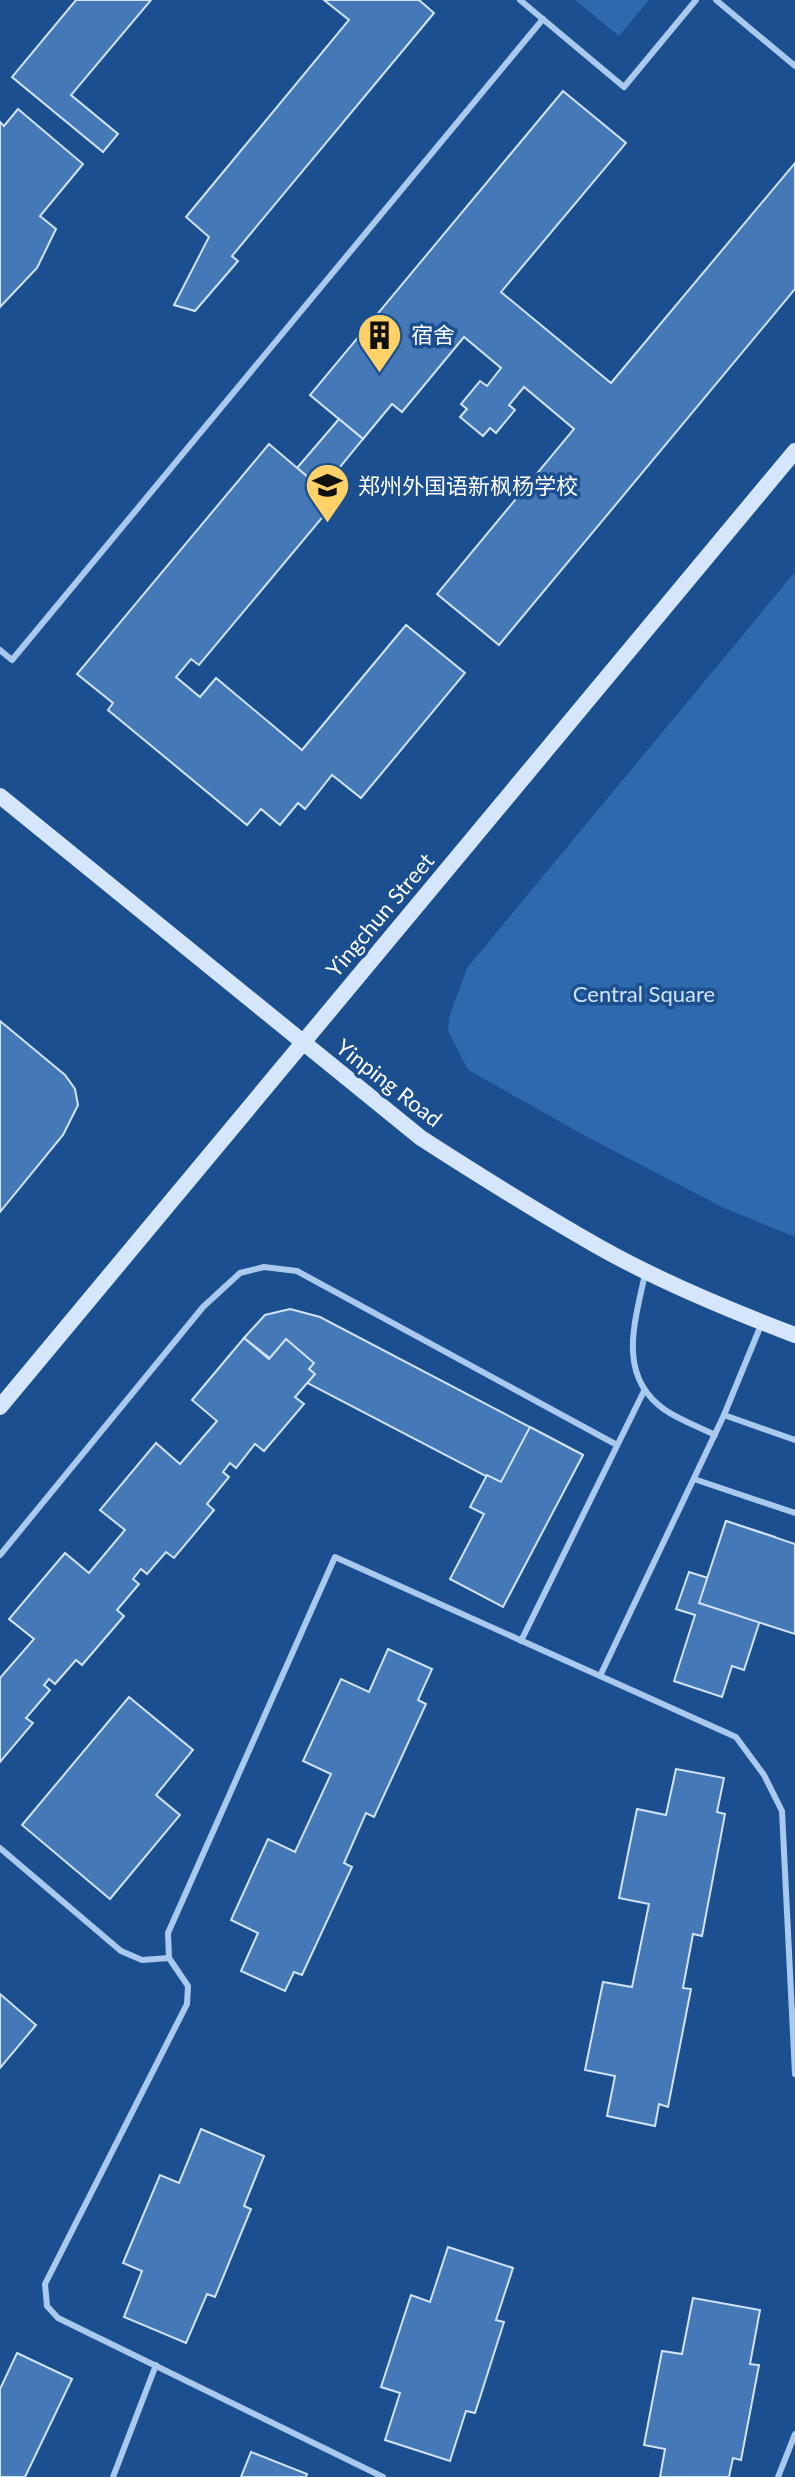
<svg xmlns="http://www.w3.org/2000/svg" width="795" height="2477" font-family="Lato,'Noto Sans SC',sans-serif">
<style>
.green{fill:#2e69ad}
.building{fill:#4478b7;stroke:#cfe3fa;stroke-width:2}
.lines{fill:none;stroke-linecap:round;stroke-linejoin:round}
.lane{stroke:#a9c9ee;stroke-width:6}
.secondary{stroke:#d6e6fa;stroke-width:16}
.labels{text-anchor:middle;stroke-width:7;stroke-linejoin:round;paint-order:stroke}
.poi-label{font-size:22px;fill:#fff;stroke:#1b4f8f;text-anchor:start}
.street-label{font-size:22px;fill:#fff;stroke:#1b4f8f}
.park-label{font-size:22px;fill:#cfe3fa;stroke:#1b4f8f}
</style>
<rect width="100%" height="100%" fill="#1b4f8f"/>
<g class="green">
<path d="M575 0H649L619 36Z"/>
<path d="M795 572V1237L724 1208 593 1140 468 1070 448 1031 450 1015 467 968Z"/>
</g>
<g class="building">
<path d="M76 0H151L71 95 118 134 103 152 12 77Z"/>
<path d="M324 0H419L434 13 232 256 238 261 195 311 174 305 209 237 186 217 349 20Z"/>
<path d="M563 91 626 143 501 292 611 383 795 163V289L499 645 437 594 574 429 524 387 509 405 515 410 496 433 490 428 483 436 460 417 467 409 461 404 480 381 487 386 501 368 464 337 402 412 392 404 363 439 310 395Z"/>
<path d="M18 109 83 164 40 216 56 229 37 268 0 307V122L4 126Z"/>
<path d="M339 419 363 439 322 489 297 468Z"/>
<path d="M269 444 336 501 199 665 191 659 176 677 200 697 216 678 302 750 406 625 465 673 361 798 332 775 305 809 298 803 280 825 261 809 247 825 108 710 113 703 77 674Z"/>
<path d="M0 1021 65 1075 75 1089 78 1105 63 1135 0 1212Z"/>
<path d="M290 1309 320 1317 583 1455 553 1511 290 1374 244 1338 265 1315Z"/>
<path d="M244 1338 269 1359 286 1339 314 1363 309 1369 315 1374 295 1397 304 1404 264 1451 255 1444 236 1468 230 1463 223 1472 229 1477 207 1504 214 1510 174 1558 166 1552 147 1574 141 1569 133 1579 139 1584 117 1610 124 1616 82 1665 76 1660 55 1684 49 1679 44 1685 50 1690 26 1718 33 1723 0 1762V1678L34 1639 9 1619 65 1553 89 1573 125 1530 100 1510 156 1443 180 1464 217 1421 192 1400Z"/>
<path d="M530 1427 583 1455 503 1607 450 1579 484 1514 470 1507 487 1475 501 1482Z"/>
<path d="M726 1521 775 1537 763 1573 774 1577 744 1670 732 1666 722 1697 674 1681 695 1615 676 1609 689 1572 708 1578Z"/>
<path d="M726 1521 795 1544V1634L699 1603Z"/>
<path d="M388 1649 432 1669 418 1700 426 1704 374 1817 366 1813 344 1863 352 1867 302 1975 294 1972 285 1991 241 1971 258 1933 231 1920 268 1839 295 1852 331 1774 303 1761 341 1679 369 1692Z"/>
<path d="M129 1697 193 1750 156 1795 180 1815 110 1899 22 1825Z"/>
<path d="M676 1769 724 1778 717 1812 725 1814 702 1936 693 1934 683 1988 691 1989 668 2107 659 2104 655 2126 607 2116 615 2076 585 2070 603 1982 632 1987 649 1904 619 1898 637 1809 666 1815Z"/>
<path d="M0 1994 36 2025 0 2068Z"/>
<path d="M201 2129 264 2156 244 2206 251 2209 215 2297 207 2294 186 2343 124 2317 142 2271 123 2263 160 2175 179 2183Z"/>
<path d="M448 2247 513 2268 496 2320 504 2322 475 2413 466 2411 450 2461 385 2440 400 2393 381 2387 411 2295 430 2302Z"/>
<path d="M693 2298 760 2310 750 2364 759 2365 741 2460 733 2458 729 2477H660L665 2449 644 2445 662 2351 682 2354Z"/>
<path d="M17 2353 72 2379 25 2477H0V2389Z"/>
<path d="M251 2452 307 2474 306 2477H241Z"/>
</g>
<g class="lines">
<g class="lane">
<path d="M520 0 624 87 696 0"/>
<path d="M716 0 795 66"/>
<path d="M0 650 12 660 543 19"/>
<path d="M645 1274C635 1322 616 1376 665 1410 680 1420 699 1427 715 1435"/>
<path d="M724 1415 795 1440"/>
<path d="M694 1479 795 1513"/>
<path d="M0 1555 203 1307 240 1273 264 1267 297 1271 617 1445"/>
<path d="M521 1641 644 1391"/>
<path d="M600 1676 724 1415 761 1325"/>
<path d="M0 1848 121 1951 142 1960 169 1958"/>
<path d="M113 2477 156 2365"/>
<path d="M383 2477 58 2318 47 2306 45 2284 187 2004 188 1986 169 1958 168 1933 335 1557 736 1737 764 1775 782 1811 795 2074"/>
<path d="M778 2477 795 2434"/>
</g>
<g class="secondary">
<path d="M0 796 421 1138C480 1176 539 1213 599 1247 661 1282 729 1310 795 1335"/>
<path d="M0 1407 795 451"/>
</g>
</g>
<defs>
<symbol id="building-pin" viewBox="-11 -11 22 30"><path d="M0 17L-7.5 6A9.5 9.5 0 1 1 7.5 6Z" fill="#ffd166" stroke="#1b4f8f"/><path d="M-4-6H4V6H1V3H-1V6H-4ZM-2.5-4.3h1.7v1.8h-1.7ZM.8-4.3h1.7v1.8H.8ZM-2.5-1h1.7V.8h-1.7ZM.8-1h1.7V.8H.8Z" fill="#111"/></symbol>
<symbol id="school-pin" viewBox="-11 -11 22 30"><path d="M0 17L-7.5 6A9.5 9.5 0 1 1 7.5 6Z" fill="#ffd166" stroke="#1b4f8f"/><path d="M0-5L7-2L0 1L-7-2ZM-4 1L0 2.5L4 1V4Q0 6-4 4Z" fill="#111"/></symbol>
</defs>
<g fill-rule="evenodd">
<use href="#building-pin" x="354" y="310" width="51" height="69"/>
<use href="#school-pin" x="302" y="460" width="51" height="69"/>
</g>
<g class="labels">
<g class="poi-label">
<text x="411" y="343">宿舍</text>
<text x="358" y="494">郑州外国语新枫杨学校</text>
</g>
<g class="street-label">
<text transform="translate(380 915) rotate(-50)" y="8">Yingchun Street</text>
<text transform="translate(389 1083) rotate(38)" y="8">Yinping Road</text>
</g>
<g class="park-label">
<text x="644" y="1002">Central Square</text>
</g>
</g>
</svg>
